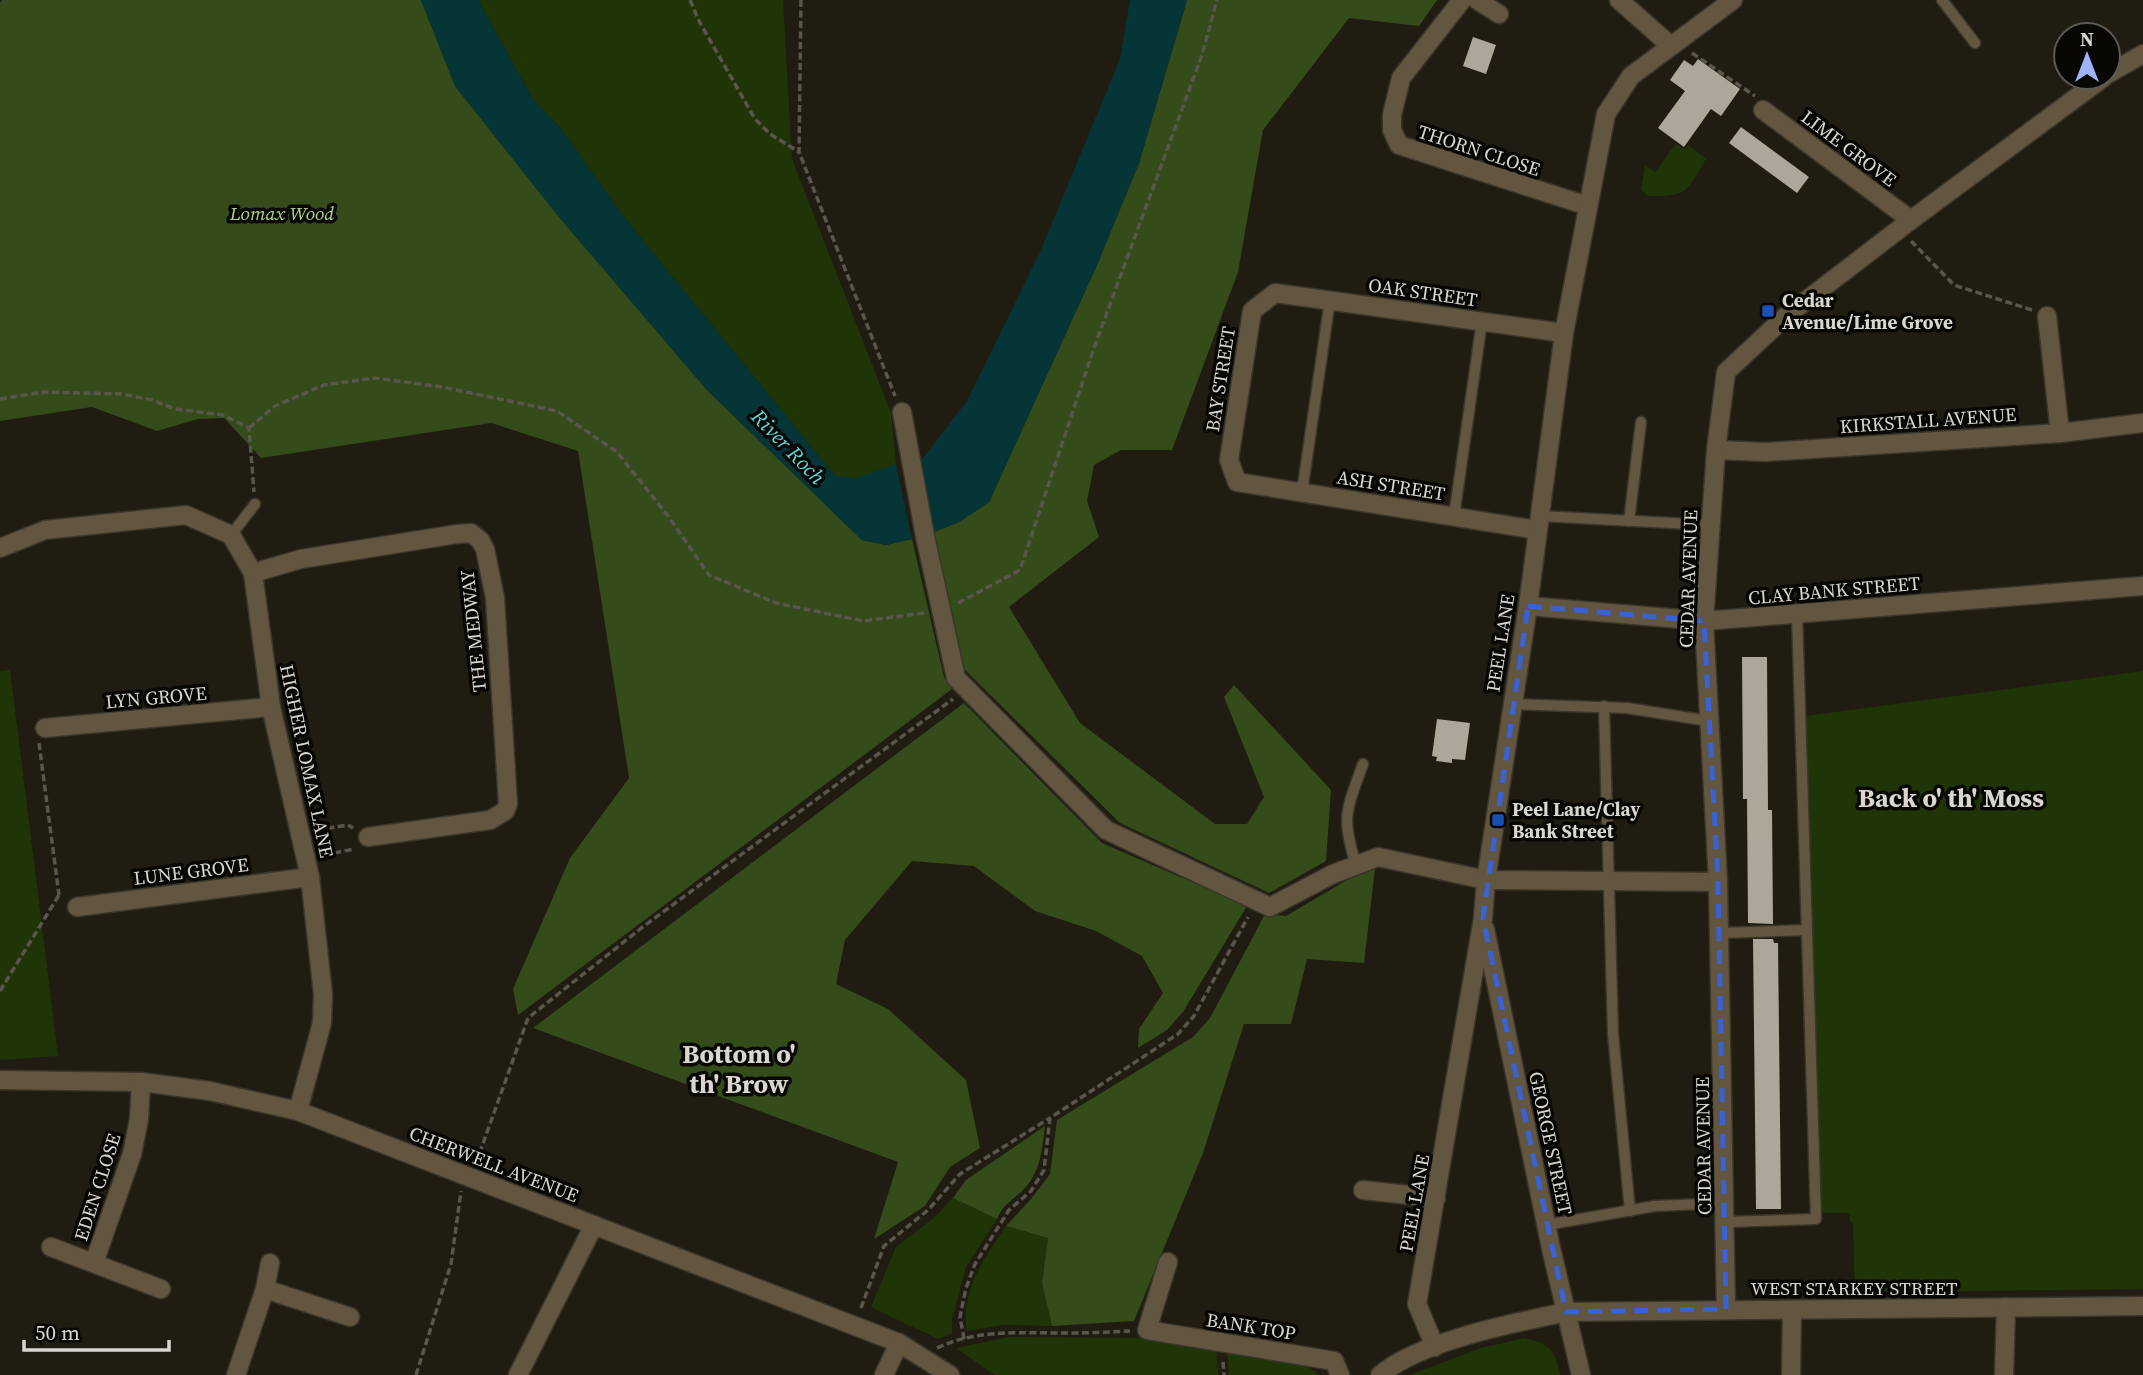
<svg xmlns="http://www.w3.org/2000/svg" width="2143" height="1375" font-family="'Source Serif 4',serif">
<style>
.green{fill:#203507}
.forest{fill:#344b1a}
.water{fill:#053537}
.building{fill:#aca799}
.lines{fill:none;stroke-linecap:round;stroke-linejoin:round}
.lane-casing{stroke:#3a362c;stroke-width:13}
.street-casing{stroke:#3a362c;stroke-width:21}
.path{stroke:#5a564d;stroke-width:3.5;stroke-dasharray:7 3.5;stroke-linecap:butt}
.lane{stroke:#625641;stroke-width:10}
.street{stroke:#625641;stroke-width:18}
.marked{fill:none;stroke:#3962d7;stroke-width:5;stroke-dasharray:14 9;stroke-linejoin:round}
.transit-dot{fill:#1a4fb4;stroke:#080704;stroke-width:2.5}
.labels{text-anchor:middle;stroke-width:7;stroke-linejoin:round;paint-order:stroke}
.street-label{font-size:19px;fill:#d8d6cf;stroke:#080704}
.park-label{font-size:19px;font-style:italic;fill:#acd488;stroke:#080704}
.poi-label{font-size:19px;font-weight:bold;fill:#d8d6cf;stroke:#080704;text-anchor:start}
.water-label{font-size:21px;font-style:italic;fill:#5bd8dc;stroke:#080704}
.district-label{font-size:26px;font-weight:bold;fill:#d8d6cf;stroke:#080704}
</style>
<rect width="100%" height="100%" fill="#201c12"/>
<g class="green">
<path d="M478 0H783L792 159 891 413 896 464 856 479 835 476 623 216 561 129 532 98Z"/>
<path d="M1676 144 1685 149 1689 145 1706 159C1685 193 1689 196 1648 196L1641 190 1645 165 1655 172Z"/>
<path d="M10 670 58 1056 0 1060V671Z"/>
<path d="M2143 671V1289L1855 1292 1853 1224 1850 1221V1213H1824L1818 1208 1805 716Z"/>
<path d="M953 1198 997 1219 966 1267 952 1319V1333L938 1339 871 1307 896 1247 934 1218Z"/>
<path d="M1006 1226 1048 1238 1042 1283 1052 1326 1002 1325 967 1331C960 1291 985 1257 1006 1226Z"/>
<path d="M1009 1337 1147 1338 1216 1349 1218 1375H995L956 1348Z"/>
<path d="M1525 1338C1551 1345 1554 1349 1560 1375H1410L1481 1348Z"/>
<path d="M1227 1351 1305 1364 1319 1375H1229Z"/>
</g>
<g class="forest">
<path d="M2 0H421L455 86 559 217 707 390 862 540 886 545 912 539 944 677 952 689 518 1015 513 989 570 858 629 778 578 451 491 423 261 458 224 418 198 419 157 431 92 407 0 421V3Z"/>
<path d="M1187 0H1437L1419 26 1349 18 1263 130 1238 272 1172 450H1121L1094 465 1087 501 1099 537 1009 607 1080 723 1215 824H1247L1264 797 1224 697 1234 685 1331 790 1326 861 1269 893 1120 823 964 669 934 532 959 522 989 502 1097 265 1139 163Z"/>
<path d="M964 703 1102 843 1247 906 1183 1012 1167 1030 1138 1048 1139 1029 1163 993 1142 956 1096 931 1035 911 974 866 912 861 845 940 836 984 888 1009 966 1080 980 1148 950 1167 925 1206 874 1239 898 1162 533 1028Z"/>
<path d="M1375 869 1364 963 1307 959 1291 1024H1244L1203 1153 1134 1321 1052 1326 1042 1283 1048 1238 1006 1226 1031 1199 1050 1174 1057 1120 1193 1037 1210 1018 1265 914 1286 916 1347 880Z"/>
<path d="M1045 1126C1042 1150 1041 1172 1023 1190 1012 1201 1003 1204 997 1219L953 1198 966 1180Z"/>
</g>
<g class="water">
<path d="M421 0H478L532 98 561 129 623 216 835 476 857 478 896 464 912 539 886 545 862 540 707 390 559 217 455 86Z"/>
<path d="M1130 0H1187L1139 163 1097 265 989 502 959 522 934 532 920 462 967 401 1040 252 1120 59Z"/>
</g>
<g class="building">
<path d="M1473 37 1496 45 1486 74 1463 66Z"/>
<path d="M1698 59 1740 89 1721 116 1711 109 1684 147 1658 128 1685 91 1670 80 1684 60 1693 66Z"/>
<path d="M1741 127 1809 177 1797 193 1729 143Z"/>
<path d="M1742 657H1767L1768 810H1772L1773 924 1748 923 1747 799H1743Z"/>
<path d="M1437 719 1470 723 1465 760 1452 759V763L1436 761 1437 757 1432 756Z"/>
<path d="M1753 939H1773L1774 943H1778L1781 1209H1756Z"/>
</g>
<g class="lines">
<defs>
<g id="lane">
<path d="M1942 0 1975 43"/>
<path d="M1302 492 1330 300"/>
<path d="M1454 516 1482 321"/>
<path d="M1539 516 1710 525"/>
<path d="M1629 521 1641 422"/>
<path d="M231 535 255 504"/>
<path d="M1513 704 1627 708 1709 721"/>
<path d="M1604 706 1613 1034 1630 1211"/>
<path d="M1356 865C1341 817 1346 811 1363 764"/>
<path d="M1719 933 1807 930"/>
<path d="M1725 1222 1816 1219 1797 614"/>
<path d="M1546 1225 1655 1206 1725 1203"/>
</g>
<g id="street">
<path d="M1462 0 1401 78 1392 115V130L1399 145 1588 206"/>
<path d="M1477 0 1499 14"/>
<path d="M1619 0 1671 46"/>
<path d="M2108 74 2143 54"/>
<path d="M1763 110 1911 220"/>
<path d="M2047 316 2060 433"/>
<path d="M902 412 925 536 956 678 1106 830 1270 907 1333 874 1378 857 1486 880 1718 882"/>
<path d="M1716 450 1766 452 2060 433 2143 423"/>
<path d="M1537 530 1237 482 1229 460 1252 311 1275 293 1564 333"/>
<path d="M0 548 45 530 186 515 231 535 253 573 271 707 310 877 323 994 322 1023 298 1111"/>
<path d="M253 573 301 559 457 534 471 533 480 540 485 549 495 598 508 804 505 811 490 820 368 837"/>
<path d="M1528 606 1704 621 2143 586"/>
<path d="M45 728 271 707"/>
<path d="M77 907 310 877"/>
<path d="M1485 929 1551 1248 1581 1375"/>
<path d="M0 1080 141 1082 210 1091 298 1111 899 1343 950 1375"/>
<path d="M1363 1190 1436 1198"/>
<path d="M51 1247 161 1289"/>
<path d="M1168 1262 1147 1330 1334 1361 1340 1375"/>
<path d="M94 1263 132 1154 139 1119 141 1082"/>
<path d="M265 1289 350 1317"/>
<path d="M1726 1309 1718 882 1704 621 1716 450 1726 372 1786 316 1911 220 2104 77"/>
<path d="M1435 1347 1417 1304 1483 918 1486 880 1528 606 1564 333 1606 114 1631 76 1733 0"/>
<path d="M236 1375 265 1289 270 1263"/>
<path d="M518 1375 594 1225"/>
<path d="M884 1375 899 1343"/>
<path d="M1380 1375C1420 1341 1514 1323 1566 1312L2143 1306"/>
<path d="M1791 1375 1792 1310"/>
<path d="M2004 1375 2006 1307"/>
</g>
</defs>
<use href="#lane" class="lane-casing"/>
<use href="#street" class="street-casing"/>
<g class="path">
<path d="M690 0 699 21 755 119 770 134 799 152"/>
<path d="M801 0 799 152 895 396"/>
<path d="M1692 53 1755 96"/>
<path d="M1911 241 1954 285 2032 310"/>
<path d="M0 399 44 392 122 394 152 400 175 409 223 415 249 428 254 492"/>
<path d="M249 428 275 406 324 385 375 378 442 387 557 411 617 452 668 516 709 575 776 603 863 621 924 613"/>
<path d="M958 603 1020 570 1095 345 1202 55 1217 0"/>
<path d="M39 743 59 895 62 897"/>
<path d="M317 830 348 825 353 828"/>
<path d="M324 855 354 849"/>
<path d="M0 991 59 895"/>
<path d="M476 1163 528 1018 644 926 953 699"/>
<path d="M861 1308 884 1246 928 1210 960 1174 1050 1118"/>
<path d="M964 1339 960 1317 966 1288 975 1264 1009 1210 1031 1191 1044 1170 1050 1118 1178 1034 1194 1016 1248 917"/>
<path d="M937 1348C976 1329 1022 1333 1065 1333 1087 1333 1108 1332 1130 1331"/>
<path d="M1223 1362 1224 1375"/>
<path d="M416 1375 451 1264 461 1191"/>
</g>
<use href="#lane" class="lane"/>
<use href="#street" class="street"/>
</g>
<path class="marked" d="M1528 606 1704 621 1718 882 1726 1309 1566 1312 1483 918Z"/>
<g class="transit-dot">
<rect x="1761" y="304" width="14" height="14" rx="3.5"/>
<rect x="1491" y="813" width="14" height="14" rx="3.5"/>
</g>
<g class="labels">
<g class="street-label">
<text transform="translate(1849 148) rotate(37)" y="7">LIME GROVE</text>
<text transform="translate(1479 150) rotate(18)" y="7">THORN CLOSE</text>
<text transform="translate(1423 292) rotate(8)" y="7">OAK STREET</text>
<text transform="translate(1220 379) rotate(-81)" y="7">BAY STREET</text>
<text transform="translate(1928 420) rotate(-4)" y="7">KIRKSTALL AVENUE</text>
<text transform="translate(1391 485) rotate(9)" y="7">ASH STREET</text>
<text transform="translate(1688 579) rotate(-88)" y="7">CEDAR AVENUE</text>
<text transform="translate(1834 590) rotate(-5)" y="7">CLAY BANK STREET</text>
<text transform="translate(473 631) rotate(-96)" y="7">THE MEDWAY</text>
<text transform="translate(1500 643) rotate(-81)" y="7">PEEL LANE</text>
<text transform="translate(156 697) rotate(-5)" y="7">LYN GROVE</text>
<text transform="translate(307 761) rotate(78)" y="7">HIGHER LOMAX LANE</text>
<text transform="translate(191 871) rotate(-7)" y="7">LUNE GROVE</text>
<text transform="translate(1551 1143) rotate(78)" y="7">GEORGE STREET</text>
<text transform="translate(1703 1146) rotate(-91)" y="7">CEDAR AVENUE</text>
<text transform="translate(494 1164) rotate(21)" y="7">CHERWELL AVENUE</text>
<text transform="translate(97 1187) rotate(-72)" y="7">EDEN CLOSE</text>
<text transform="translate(1414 1203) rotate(-80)" y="7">PEEL LANE</text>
<text x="1854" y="1295">WEST STARKEY STREET</text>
<text transform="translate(1251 1326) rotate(9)" y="7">BANK TOP</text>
</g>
<g class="park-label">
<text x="282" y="220">Lomax Wood</text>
</g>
<g class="poi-label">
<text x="1782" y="307">Cedar<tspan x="1782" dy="22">Avenue/Lime Grove</tspan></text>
<text x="1512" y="816">Peel Lane/Clay<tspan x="1512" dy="22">Bank Street</tspan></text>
</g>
<g class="water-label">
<text transform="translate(788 447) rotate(46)" y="7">River Roch</text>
</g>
<g class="district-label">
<text x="1951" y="807">Back o' th' Moss</text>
<text x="739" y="1063">Bottom o'<tspan x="739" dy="30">th' Brow</tspan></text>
</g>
</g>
<g transform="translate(2087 56)"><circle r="33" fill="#080704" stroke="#5b5a55" stroke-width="2"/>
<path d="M0-5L12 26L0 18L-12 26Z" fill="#a1b2fd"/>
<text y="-10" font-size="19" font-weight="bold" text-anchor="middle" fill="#d8d6cf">N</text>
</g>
<path d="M24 1340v10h145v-10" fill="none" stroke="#d8d6cf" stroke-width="3.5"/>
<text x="35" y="1340" font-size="21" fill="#d8d6cf" stroke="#080704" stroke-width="5" paint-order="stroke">50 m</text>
</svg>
